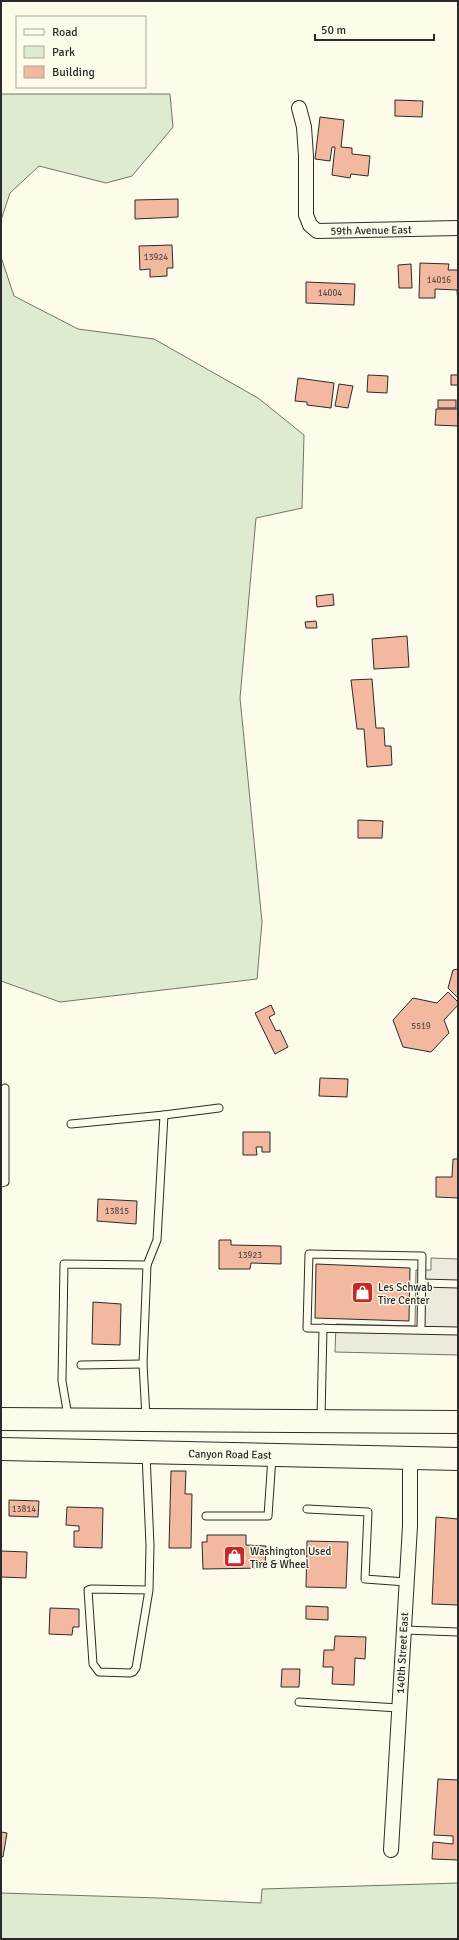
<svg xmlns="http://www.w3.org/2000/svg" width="459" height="1940" font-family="Signika,sans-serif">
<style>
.green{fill:#deebd1;stroke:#74746e}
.parking{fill:#eceadb;stroke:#74746e}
.building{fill:#f2b8a0;stroke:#2b2b2b}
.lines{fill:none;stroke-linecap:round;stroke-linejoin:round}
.lane-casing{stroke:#2b2b2b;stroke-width:9}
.street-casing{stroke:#2b2b2b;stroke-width:16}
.primary-casing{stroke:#2b2b2b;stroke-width:24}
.lane{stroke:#fdfbea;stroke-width:7}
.street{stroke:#fdfbea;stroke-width:14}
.primary{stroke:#fdfbea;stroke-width:22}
.labels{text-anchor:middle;stroke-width:3;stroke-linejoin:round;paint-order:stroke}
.number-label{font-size:9px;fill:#5d4e48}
.street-label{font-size:11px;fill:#2b2b2b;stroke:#fdfbea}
.poi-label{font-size:11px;fill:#2b2b2b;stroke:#fdfbea;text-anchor:start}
</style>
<rect width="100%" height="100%" fill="#fdfbea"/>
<g class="green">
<path d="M1 94H170L173 127 132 176 106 183 39 166 10 193 1 220Z"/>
<path d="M1 257 14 296 78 329 154 339 258 398 304 435 302 508 256 518 240 698 262 922 257 979 60 1002 1 981Z"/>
<path d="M458 1883V1939H1V1893L159 1898 261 1903 262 1889Z"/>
</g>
<path class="parking" d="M431 1258 458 1259V1355L335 1352 336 1324 415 1326 416 1270H431Z"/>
<g class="building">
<path d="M395 100 423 101 422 117 395 116Z"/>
<path d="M320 117 344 120 341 147 352 148V154L370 156 368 176 351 174 350 178 332 175 335 147H332L330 161 315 159Z"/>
<path d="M178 199V217L135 219V200Z"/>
<path d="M172 245 173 268H167V276L150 277V269L140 270 139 246Z"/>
<path d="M420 263 449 264 448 270H458V304L457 290 435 289V298H419Z"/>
<path d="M411 264 412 288H399L398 265Z"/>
<path d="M306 282 355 284 354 305 306 303Z"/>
<path d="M368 375 388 376 387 393 367 392Z"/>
<rect x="451" y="375" width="7" height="10"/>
<path d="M298 378 334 383 331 408 307 405V402L295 401Z"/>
<path d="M339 384 353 386 348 408 335 406Z"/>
<rect x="438" y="400" width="18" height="8"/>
<path d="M436 409H458V426L435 425Z"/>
<path d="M333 594 334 605 317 607 316 596Z"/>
<path d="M316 621 317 628H306L305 622Z"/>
<path d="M407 636 409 667 374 669 372 639Z"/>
<path d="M372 679 376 728H384L385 746H391L392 765 367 767 364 729H357L351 680Z"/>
<path d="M358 820 383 821 382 838H358Z"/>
<path d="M458 969V998L448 988 453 970Z"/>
<path d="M448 992 458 1002V1005L444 1020 449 1033 431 1052 403 1047 393 1020 413 998 437 1003Z"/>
<path d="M271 1005 275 1014 269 1017 276 1031 280 1030 288 1047 275 1054 255 1013Z"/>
<path d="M320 1078 348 1079 347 1097 319 1096Z"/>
<path d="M243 1132H270V1152H262V1147H256L257 1155H243Z"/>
<path d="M453 1159H458V1198L436 1197V1177H452Z"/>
<path d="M98 1199 137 1201 136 1224 97 1221Z"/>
<path d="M219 1240H231V1245L281 1246V1264L251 1263 250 1269H219Z"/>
<path d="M316 1264 410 1268 409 1321 315 1318Z"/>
<path d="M93 1302 121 1304 120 1345 92 1344Z"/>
<path d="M171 1471H186L185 1494H192L191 1548H169Z"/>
<path d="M9 1500 39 1501 38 1517 9 1516Z"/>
<path d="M67 1507 103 1508 102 1548 74 1547V1531H79V1526L66 1525Z"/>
<path d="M436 1517 458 1519V1605L432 1604Z"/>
<path d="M207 1535H246V1545L266 1546 265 1568 203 1569 202 1542H207Z"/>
<path d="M307 1541 348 1542 346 1588 306 1587Z"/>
<path d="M1 1551 27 1552 26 1578 1 1577Z"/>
<path d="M306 1606 328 1607V1620L306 1619Z"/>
<path d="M50 1608 79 1609V1627H73L72 1635 49 1634Z"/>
<path d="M335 1636 366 1637 365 1659 355 1658 354 1685 332 1684 333 1667H323L324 1650H334Z"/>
<path d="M282 1669H300L299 1687H281Z"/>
<path d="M438 1779 458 1780V1860L432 1859 433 1842 453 1844V1836L434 1835Z"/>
<path d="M1 1832 7 1833 3 1857 1 1856Z"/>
</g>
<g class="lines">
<defs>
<g id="lane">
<path d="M164 1115 219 1108"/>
<path d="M71 1124 164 1115 157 1240 147 1265"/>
<path d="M1 1183 5 1182V1088"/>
<path d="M422 1283 458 1284"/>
<path d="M421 1330 422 1256 309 1254 307 1328 458 1331"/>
<path d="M81 1365 143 1364"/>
<path d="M68 1416 62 1381 64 1264 147 1265 143 1364 146 1417"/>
<path d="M321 1418 323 1328"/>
<path d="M146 1454 150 1545 149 1590 136 1668 133 1672 130 1673 99 1672 93 1664 88 1590 91 1589 149 1590"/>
<path d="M307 1509 368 1512 365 1579 406 1582"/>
<path d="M206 1516H268L272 1457"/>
<path d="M404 1630 458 1632"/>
<path d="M299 1702 399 1708"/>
</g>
<g id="street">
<path d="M299 108 304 127 306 156V215L310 225 317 231 458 228"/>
<path d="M391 1850 410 1526V1457"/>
</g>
<g id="primary">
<path d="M1 1419 458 1422"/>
<path d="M1 1449 458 1459"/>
</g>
</defs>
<use href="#lane" class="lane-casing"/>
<use href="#street" class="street-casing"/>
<use href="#primary" class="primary-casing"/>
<use href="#lane" class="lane"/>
<use href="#street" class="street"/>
<use href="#primary" class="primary"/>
</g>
<defs>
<symbol id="shop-square" viewBox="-11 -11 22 22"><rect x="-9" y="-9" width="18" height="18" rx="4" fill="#c62828" stroke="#fdfbea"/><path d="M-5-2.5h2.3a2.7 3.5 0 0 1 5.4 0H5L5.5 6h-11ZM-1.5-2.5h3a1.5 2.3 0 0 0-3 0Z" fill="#fff"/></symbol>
</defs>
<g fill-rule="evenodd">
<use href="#shop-square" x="350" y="1280" width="25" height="25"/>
<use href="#shop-square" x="222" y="1544" width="25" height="25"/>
</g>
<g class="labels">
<g class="number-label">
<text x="156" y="260">13924</text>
<text x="439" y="283">14016</text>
<text x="330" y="296">14004</text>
<text x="421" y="1029">5519</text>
<text x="117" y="1214">13815</text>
<text x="250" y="1258">13923</text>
<text x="24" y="1512">13814</text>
</g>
<g class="street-label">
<text transform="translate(371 230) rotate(-1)" y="4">59th Avenue East</text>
<text transform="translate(230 1454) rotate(1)" y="4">Canyon Road East</text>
<text transform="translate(402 1653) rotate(-87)" y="4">140th Street East</text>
</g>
<g class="poi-label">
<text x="378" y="1291">Les Schwab<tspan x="378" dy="13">Tire Center</tspan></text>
<text x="250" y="1555">Washington Used<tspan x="250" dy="13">Tire &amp; Wheel</tspan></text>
</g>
</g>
<rect width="459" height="1940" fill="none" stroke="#2b2b2b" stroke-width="4"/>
<rect x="16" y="16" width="130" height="72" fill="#fdfbea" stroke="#a9a89e"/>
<rect x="24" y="29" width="20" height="6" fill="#fdfbea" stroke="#a9a89e"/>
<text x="52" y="36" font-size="12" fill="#2b2b2b">Road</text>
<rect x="24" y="46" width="20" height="12" fill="#deebd1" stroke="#a9a89e"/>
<text x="52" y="56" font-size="12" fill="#2b2b2b">Park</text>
<rect x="24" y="66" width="20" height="12" fill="#f2b8a0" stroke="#a9a89e"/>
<text x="52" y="76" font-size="12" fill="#2b2b2b">Building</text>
<path d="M315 34v6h119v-6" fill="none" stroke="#2b2b2b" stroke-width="2"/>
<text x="321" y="34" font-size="12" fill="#2b2b2b" stroke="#fdfbea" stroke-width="3" paint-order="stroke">50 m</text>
</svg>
